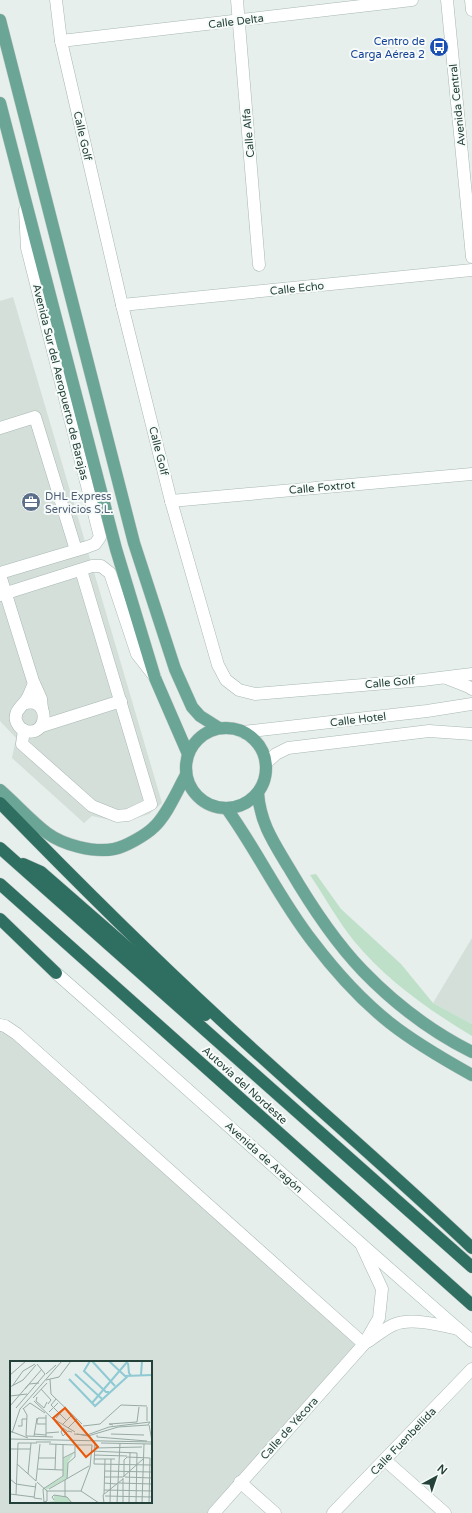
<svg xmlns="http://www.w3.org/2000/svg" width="472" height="1513" font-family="'Varela Round',sans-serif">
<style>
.built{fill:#d4dfda;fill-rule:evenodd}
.green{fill:#bfe0c8}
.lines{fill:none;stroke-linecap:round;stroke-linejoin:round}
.street-casing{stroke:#a8b8b2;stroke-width:13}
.secondary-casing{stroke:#a4bbb3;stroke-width:13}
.primary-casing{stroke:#c2cac8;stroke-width:13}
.highway-casing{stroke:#c2cac8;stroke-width:13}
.street{stroke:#fff;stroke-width:12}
.secondary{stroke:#fff;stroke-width:12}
.primary{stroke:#6aa596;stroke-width:12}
.highway{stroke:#2f6f62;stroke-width:12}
.labels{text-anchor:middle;stroke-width:4;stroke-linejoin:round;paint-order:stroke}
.street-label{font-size:11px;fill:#24423a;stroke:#f7fbf9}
.transit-label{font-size:11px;fill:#164399;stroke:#f7fbf9;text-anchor:end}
.service-label{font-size:11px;fill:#4e5e75;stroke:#f7fbf9;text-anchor:start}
.inset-river{fill:none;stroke:#8ec9d4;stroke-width:2}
.inset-road{fill:none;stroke:#98aaa4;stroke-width:1}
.view{fill:#e8590c;fill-opacity:0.15;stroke:#e8590c;stroke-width:2}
.inset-edge{fill:none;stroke:#24423a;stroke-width:2}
</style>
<rect width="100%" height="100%" fill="#e6efeb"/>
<g class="built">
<path d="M13 297 162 803 149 814 128 821 106 819 92 816 84 823 12 758 16 738 0 721V301Z"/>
<path d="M472 938V1024L433 1003Z"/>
<path d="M0 1021 364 1344 214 1513H0ZM11 1362H151V1502H11Z"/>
</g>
<path class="green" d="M316 874 341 909 401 964 433 1003 472 1024V1036C429 1010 386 980 354 941 338 921 324 896 310 875Z"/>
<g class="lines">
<defs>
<g id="street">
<path d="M56 0 61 41 122 305 171 501 218 665 226 680 239 690 255 694 423 680 472 674"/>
<path d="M237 0 259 265"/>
<path d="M447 0 472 257"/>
<path d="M471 0 472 10"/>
<path d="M61 41 412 0"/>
<path d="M122 305 472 270"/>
<path d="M0 428 35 417 76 550"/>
<path d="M171 501 472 474"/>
<path d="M0 573 87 547 95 544 100 537 27 248 25 210"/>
<path d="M0 575 33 681 41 699 42 709"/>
<path d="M0 595 92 566H101L110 573 137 654 155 677"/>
<path d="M446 678 469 687 472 689"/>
<path d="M23 704C50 694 50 737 26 731 22 730 19 727 17 723 12 712 22 707 27 699 30 694 31 689 34 684"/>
<path d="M42 726 121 701"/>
<path d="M24 730 22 744 92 806 117 816 128 815 151 804 81 570"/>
<path d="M243 732 427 711 472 704"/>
<path d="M266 763 276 754 288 748 429 731 472 734"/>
<path d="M0 1025 5 1026 17 1034 364 1344"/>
<path d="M367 1342C375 1337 384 1329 393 1325 411 1317 440 1325 458 1329"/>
<path d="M385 1460 445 1513"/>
<path d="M240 1482 275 1513"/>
<path d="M214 1513 364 1344 379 1318 382 1289 362 1246"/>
<path d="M333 1513 472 1369"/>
</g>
<path id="secondary" d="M56 973C195 1095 332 1220 472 1341"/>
<g id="primary">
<path d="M0 20 134 543 175 669 192 707 200 716 219 728"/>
<path d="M0 103 116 549 155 678 188 754"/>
<circle cx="226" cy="768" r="40"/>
<path d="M0 790C16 804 31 821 47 833 63 845 94 853 114 849 125 847 146 835 154 827 167 815 177 791 186 775"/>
<path d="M258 793C260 823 274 843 289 868 310 904 334 941 363 971 394 1003 432 1032 472 1052"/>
<path d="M227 809C258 852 280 900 313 942 335 971 361 1000 390 1023 414 1042 445 1060 472 1075"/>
</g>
<g id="highway">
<path d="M0 803C72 877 145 950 221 1020 304 1097 390 1170 472 1248"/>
<path d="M0 848 472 1267"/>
<path d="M23 864 41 872 205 1015"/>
<path d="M0 884 472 1305"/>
<path d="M0 919 56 973"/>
</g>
</defs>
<use href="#street" class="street-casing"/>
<use href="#secondary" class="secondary-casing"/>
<use href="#primary" class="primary-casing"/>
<use href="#highway" class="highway-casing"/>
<use href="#street" class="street"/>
<use href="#secondary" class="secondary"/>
<use href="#primary" class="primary"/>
<use href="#highway" class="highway"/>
</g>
<defs>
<symbol id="bus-disc" viewBox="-11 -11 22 22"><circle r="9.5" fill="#1a4fb4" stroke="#f7fbf9"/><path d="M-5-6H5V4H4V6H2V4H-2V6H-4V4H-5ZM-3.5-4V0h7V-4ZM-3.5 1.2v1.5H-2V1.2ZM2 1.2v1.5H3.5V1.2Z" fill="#fff"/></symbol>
<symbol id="office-disc" viewBox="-11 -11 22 22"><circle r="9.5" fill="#5c6f8a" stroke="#f7fbf9"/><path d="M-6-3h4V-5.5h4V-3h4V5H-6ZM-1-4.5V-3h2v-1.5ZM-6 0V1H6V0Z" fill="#fff"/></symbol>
</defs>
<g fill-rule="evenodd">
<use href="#bus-disc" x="428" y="36" width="22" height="22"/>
<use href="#office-disc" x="20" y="491" width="22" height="22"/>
</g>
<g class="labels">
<g class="street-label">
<text transform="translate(236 21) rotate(-7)" y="4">Calle Delta</text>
<text transform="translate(457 105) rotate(-96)" y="4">Avenida Central</text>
<text transform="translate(248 133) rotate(-95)" y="4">Calle Alfa</text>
<text transform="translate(83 136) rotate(77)" y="4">Calle Golf</text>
<text transform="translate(297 288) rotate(-6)" y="4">Calle Echo</text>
<text transform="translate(61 382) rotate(76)" y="4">Avenida Sur del Aeropuerto de Barajas</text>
<text transform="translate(159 451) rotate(76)" y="4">Calle Golf</text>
<text transform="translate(322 487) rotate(-5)" y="4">Calle Foxtrot</text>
<text transform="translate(390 682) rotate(-5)" y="4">Calle Golf</text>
<text transform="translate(358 719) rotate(-7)" y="4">Calle Hotel</text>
<text transform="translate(245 1085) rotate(42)" y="4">Autovía del Nordeste</text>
<text transform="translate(264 1157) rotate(42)" y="4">Avenida de Aragón</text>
<text transform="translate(289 1428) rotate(-48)" y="4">Calle de Yécora</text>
<text transform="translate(403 1441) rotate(-46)" y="4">Calle Fuenbellida</text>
</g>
<g class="transit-label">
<text x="425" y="45">Centro de<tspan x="425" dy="13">Carga Aérea 2</tspan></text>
</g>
<g class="service-label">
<text x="45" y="500">DHL Express<tspan x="45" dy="13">Servicios S.L.</tspan></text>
</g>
</g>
<g transform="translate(10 1361)">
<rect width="142" height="142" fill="#e6efeb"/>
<path d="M64 92 58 101 57 117 36 129 35 127 53 116V98ZM44 134 57 136 62 142H31L44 140Z" fill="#bfe0c8"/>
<path class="inset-river" d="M80 0 74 10 96 31H99M82 0 105 25M99 0 115 15 142 14M118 2 119 12 121 15M65 13 92 38M131 14 132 0M59 18 85 45 118 15M82 42 118 0"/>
<path class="inset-road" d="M27 3 35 13M36 13 46 4M0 14 16 0M40 18 41 33 72 63M36 19 49 16 61 0M3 24 13 10 25 3M0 26 13 19 26 4M15 28 19 23 29 22M31 28 41 39 38 43M0 35 17 33M27 36 26 40 34 47 37 41M23 37 37 22M46 38 41 44 56 59M24 40 42 57 65 71M0 45 32 8M6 47 35 13M13 47 17 54 16 75 43 76M13 48 20 42 35 52M39 51 48 42M36 57H28L27 60V63H36M46 57 54 48M137 60V46M53 63 62 54M103 64 99 63 127 61 129 46M139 64 142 80M8 65H12V58H17M73 65 90 63 111 44 137 45M58 67 67 58M0 70 18 77M57 70 53 67 51 71 53 75 58 70 62 71M2 72 10 48 52 0M36 72 49 71M24 73 36 74M64 73 77 74 99 66 140 61 138 64 108 66 78 75 67 73M101 73 134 74M87 74V76L137 80M24 75 27 57M36 76V54M0 78 142 81M26 81H41M85 82 84 103 142 104M91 82 142 83M39 83 64 84M85 87 132 86M0 88H20M81 90 127 92 126 142M84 94 117 95M29 97H46M53 97 65 91M84 98H105M7 103 26 120 30 83M28 108 53 109M45 109 46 83M95 110 142 111M18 113 21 82M94 116H113L133 98M114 116V99L117 96 140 97 139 142M115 116 142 117M0 118 6 123 26 126M57 118 58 102 65 96V84H82M55 119V136M27 121 37 130H71L89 142M26 122 24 137 32 138M94 122 107 123M109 122 142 123M39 128 79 105M94 129 142 130M71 130 80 106 82 84M0 133 24 136M94 133 95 98M6 134 8 82H27M95 135 142 136M44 139 42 136 44 134 57 136 62 142M34 141 33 128 53 115V83M34 141 37 140V130M88 142H103M94 142 93 134 113 118M100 142 101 98M107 142 110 82M113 142V117M119 142 120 91M132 142 134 83"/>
<path class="view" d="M55 47 88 86 76 96 43 57Z"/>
<rect width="142" height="142" class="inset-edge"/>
</g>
<g transform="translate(436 1477) rotate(40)" stroke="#f7fbf9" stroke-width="3" paint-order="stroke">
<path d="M0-3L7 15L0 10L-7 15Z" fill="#24423a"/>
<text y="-6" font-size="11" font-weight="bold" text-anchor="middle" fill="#24423a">N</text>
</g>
</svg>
